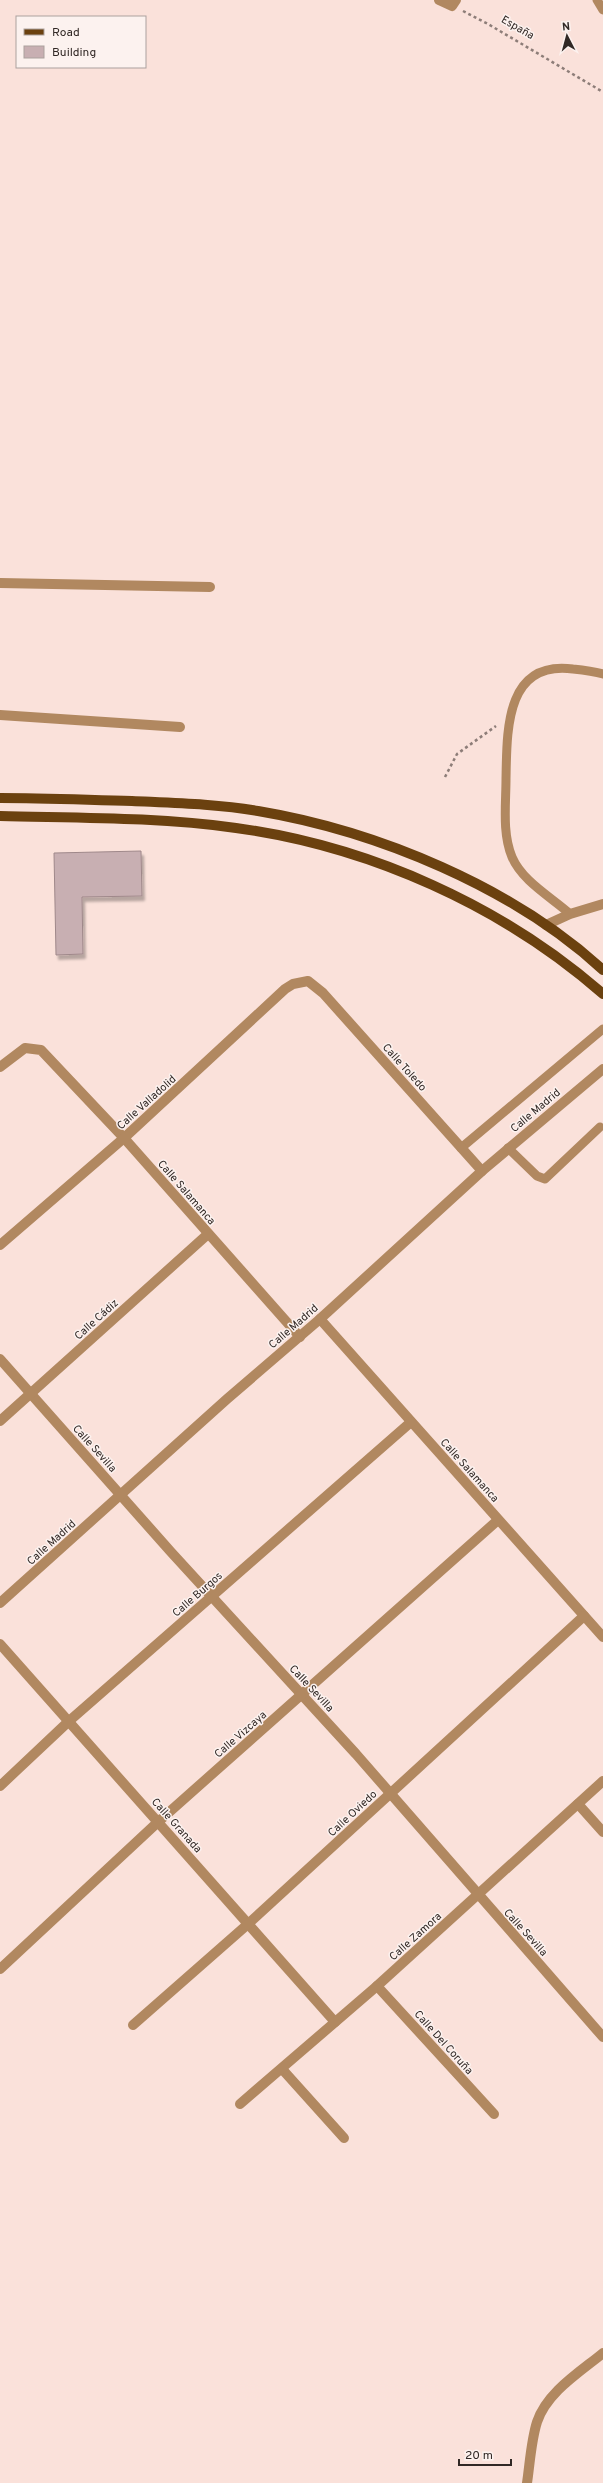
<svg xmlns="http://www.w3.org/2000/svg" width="603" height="2483" font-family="Overpass,sans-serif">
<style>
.building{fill:#c8afb2;stroke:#9f888a;filter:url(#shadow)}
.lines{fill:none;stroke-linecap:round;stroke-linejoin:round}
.path{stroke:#8d7d78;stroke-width:2.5;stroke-dasharray:3 3;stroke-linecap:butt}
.lane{stroke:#b18860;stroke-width:9}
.street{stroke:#b18860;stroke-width:10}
.primary{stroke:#6b410f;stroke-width:10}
.labels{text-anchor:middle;stroke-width:3;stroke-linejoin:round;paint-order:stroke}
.street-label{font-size:11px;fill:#312825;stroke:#fcf2ef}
</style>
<defs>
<filter id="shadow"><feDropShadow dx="2.5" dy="4.5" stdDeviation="1" flood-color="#0004"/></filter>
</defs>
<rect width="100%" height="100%" fill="#fae1da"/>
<path class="building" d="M141 851 142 896 82 897 83 954 56 955 54 853Z"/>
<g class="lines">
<g class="path">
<path d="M463 11 488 24 603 92"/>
<path d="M445 777 457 754 496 726"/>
</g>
<g class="lane">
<path d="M597 0 603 10"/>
<path d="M570 914C551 897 522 881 512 857 502 833 506 804 506 779 507 731 505 660 573 669 583 670 593 671 603 674"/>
<path d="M461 1148 603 1029"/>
<path d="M508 1148 537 1176 545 1179 600 1127"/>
</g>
<g class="street">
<path d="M439 0 452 6 456 0"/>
<path d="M0 583 210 587"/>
<path d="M0 715 180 727"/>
<path d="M546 925 570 914 603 904"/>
<path d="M0 1067 25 1048 41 1050 124 1138 300 1337"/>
<path d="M0 1245 124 1138 285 989 293 984 308 981 323 993 482 1171"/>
<path d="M320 1319 603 1637"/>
<path d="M0 1359 171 1552 356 1754 603 2037"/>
<path d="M0 1421 208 1234"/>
<path d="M0 1603 227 1399 320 1319 482 1171 603 1069"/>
<path d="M0 1644 335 2022"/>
<path d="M0 1786 68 1722 411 1422"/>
<path d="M578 1804 603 1832"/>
<path d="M0 1969 158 1822 498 1520"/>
<path d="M377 1986 494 2114"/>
<path d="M133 2025 248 1924 584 1616"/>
<path d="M282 2069 344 2138"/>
<path d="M240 2104 377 1986 603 1781"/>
<path d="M527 2483C530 2463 531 2441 537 2422 547 2392 580 2372 603 2353"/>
</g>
<g class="primary">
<path d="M0 798C44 798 88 800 132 801 174 803 217 804 258 811 377 831 513 887 603 970"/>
<path d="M0 816C79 818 158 817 236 828 369 846 503 906 603 994"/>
</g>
</g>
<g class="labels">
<g class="street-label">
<text transform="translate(518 27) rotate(30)" y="4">España</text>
<text transform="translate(405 1067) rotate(48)" y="4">Calle Toledo</text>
<text transform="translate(146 1102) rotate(-42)" y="4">Calle Valladolid</text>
<text transform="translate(535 1110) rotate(-40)" y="4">Calle Madrid</text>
<text transform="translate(187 1192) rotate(49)" y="4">Calle Salamanca</text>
<text transform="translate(96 1319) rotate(-42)" y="4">Calle Cádiz</text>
<text transform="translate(293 1326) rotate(-41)" y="4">Calle Madrid</text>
<text transform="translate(95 1448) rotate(48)" y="4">Calle Sevilla</text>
<text transform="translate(470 1470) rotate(48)" y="4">Calle Salamanca</text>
<text transform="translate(51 1542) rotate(-42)" y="4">Calle Madrid</text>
<text transform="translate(197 1594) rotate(-41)" y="4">Calle Burgos</text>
<text transform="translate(312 1688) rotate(47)" y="4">Calle Sevilla</text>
<text transform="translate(240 1734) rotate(-41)" y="4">Calle Vizcaya</text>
<text transform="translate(352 1813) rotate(-43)" y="4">Calle Oviedo</text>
<text transform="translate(177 1825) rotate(48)" y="4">Calle Granada</text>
<text transform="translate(526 1932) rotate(48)" y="4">Calle Sevilla</text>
<text transform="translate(415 1936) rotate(-42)" y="4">Calle Zamora</text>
<text transform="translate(444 2042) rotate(48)" y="4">Calle Del Coruña</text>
</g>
</g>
<rect x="16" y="16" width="130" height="52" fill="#fcf2ef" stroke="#aba19e"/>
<rect x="24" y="29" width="20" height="6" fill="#6b410f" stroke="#aba19e"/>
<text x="52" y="36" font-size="12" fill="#312825">Road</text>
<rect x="24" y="46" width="20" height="12" fill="#c8afb2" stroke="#aba19e"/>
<text x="52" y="56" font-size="12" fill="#312825">Building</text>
<g transform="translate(567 36) rotate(354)" stroke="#fcf2ef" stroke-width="3" paint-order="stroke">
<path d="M0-3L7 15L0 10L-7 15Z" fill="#312825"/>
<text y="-6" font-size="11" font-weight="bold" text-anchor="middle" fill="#312825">N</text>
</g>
<path d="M459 2459v6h52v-6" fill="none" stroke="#312825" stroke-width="2"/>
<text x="465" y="2459" font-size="12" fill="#312825" stroke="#fcf2ef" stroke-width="3" paint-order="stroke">20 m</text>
</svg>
